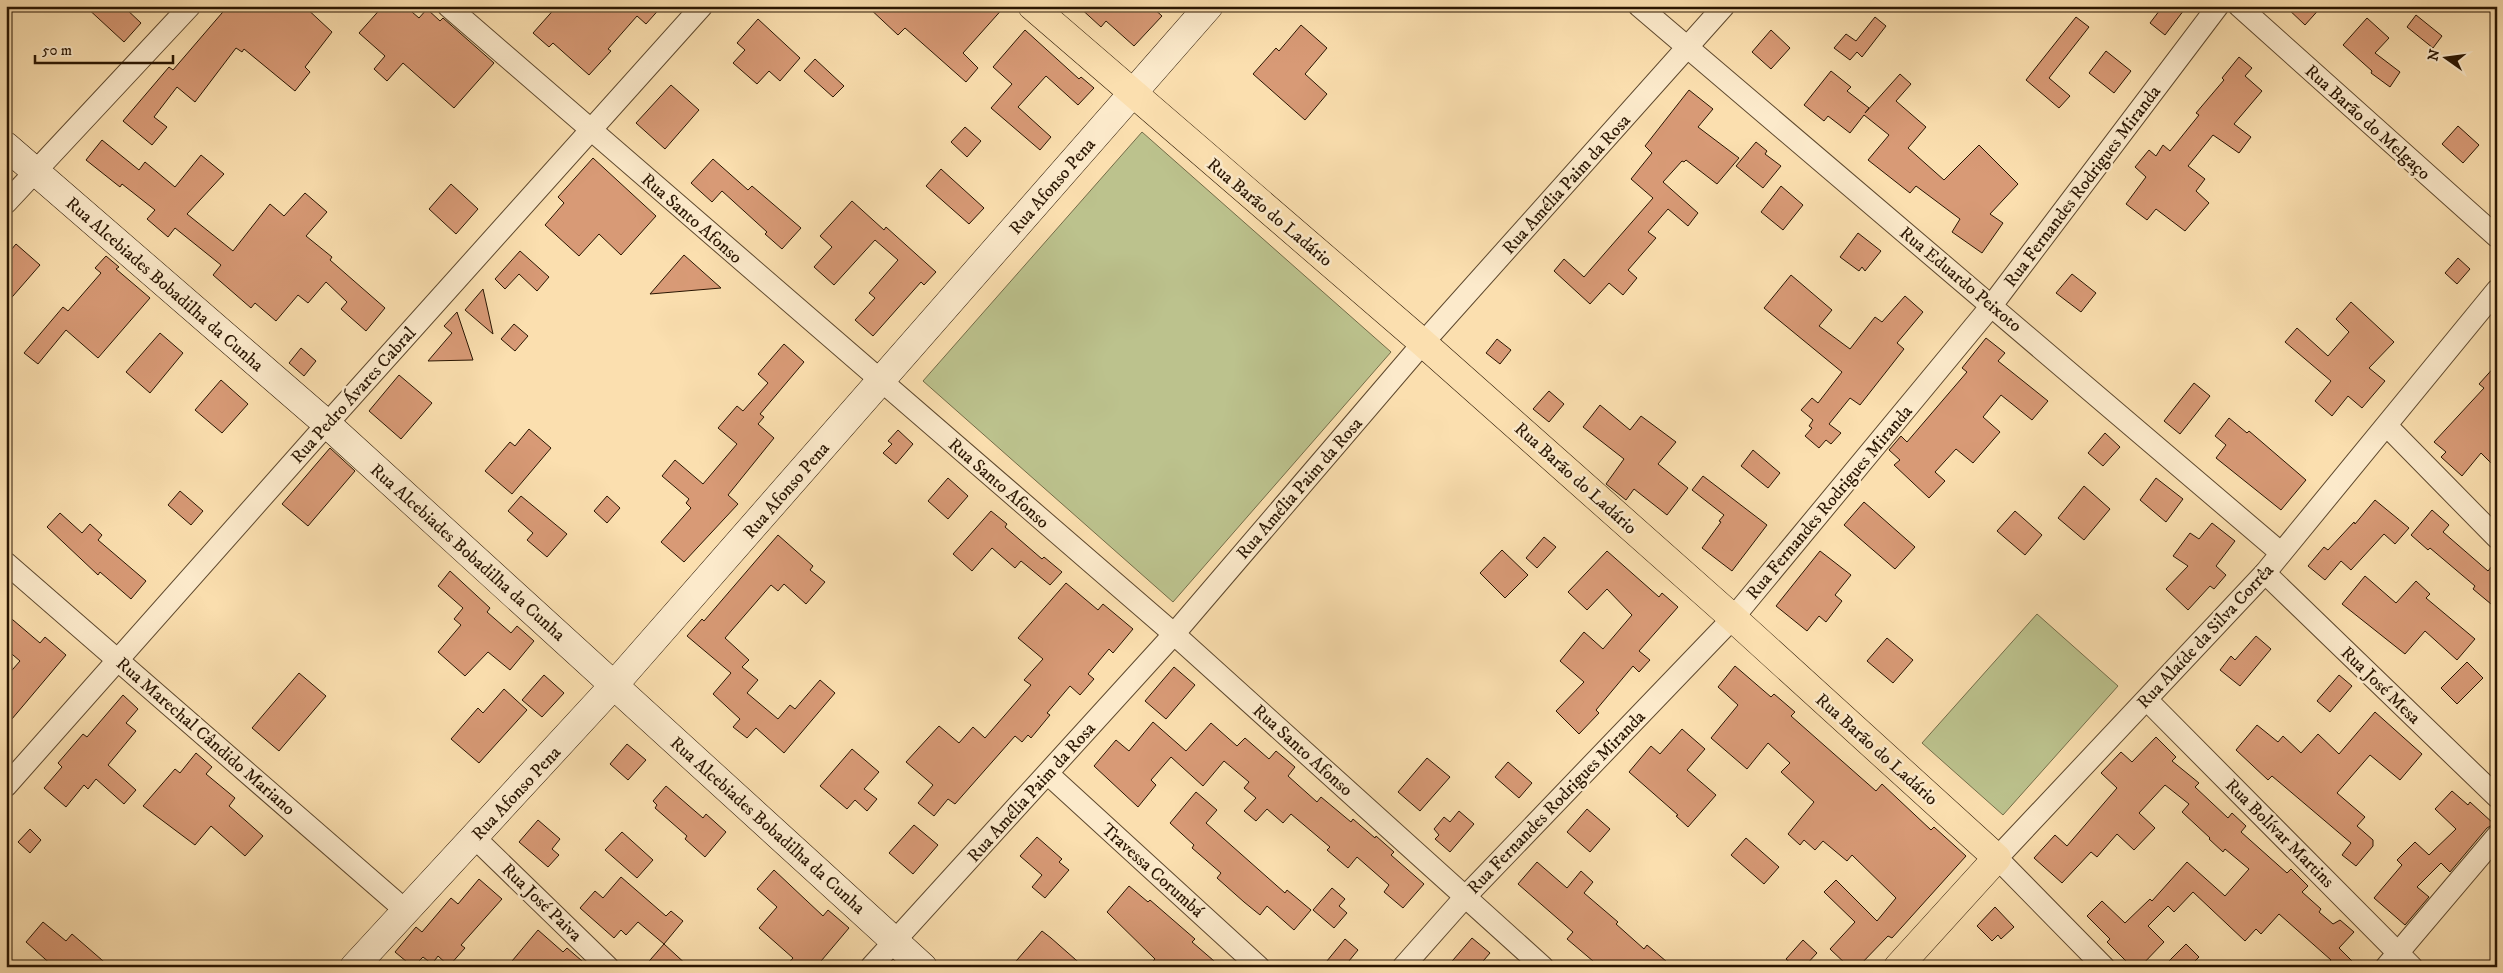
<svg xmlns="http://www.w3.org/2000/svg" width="2503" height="973" font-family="'IM FELL DW Pica',serif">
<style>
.green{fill:#bcc28d;stroke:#736c48}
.building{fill:#d89a76;stroke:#2a1602}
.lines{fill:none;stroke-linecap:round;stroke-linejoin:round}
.street-casing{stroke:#5e482d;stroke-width:23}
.secondary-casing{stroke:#2a1602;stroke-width:29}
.primary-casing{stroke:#2a1602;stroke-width:29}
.street{stroke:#fceacb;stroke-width:21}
.secondary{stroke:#fceacb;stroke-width:28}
.primary{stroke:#fbdfaf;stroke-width:28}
.labels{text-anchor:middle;stroke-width:5;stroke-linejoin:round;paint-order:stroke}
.street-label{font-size:18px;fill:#2a1602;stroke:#fceacb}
</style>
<rect width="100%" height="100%" fill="#fbdfaf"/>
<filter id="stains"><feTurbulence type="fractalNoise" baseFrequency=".004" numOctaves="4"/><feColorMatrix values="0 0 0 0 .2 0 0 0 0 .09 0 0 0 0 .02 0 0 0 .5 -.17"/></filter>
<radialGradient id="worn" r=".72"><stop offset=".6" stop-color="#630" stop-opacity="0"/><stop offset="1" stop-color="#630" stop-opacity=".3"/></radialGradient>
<g class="green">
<path d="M1142 132 1391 352 1173 602 923 381Z"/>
<path d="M2037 614 2118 686 2003 815 1922 743Z"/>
</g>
<g class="building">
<path d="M85 6H123L141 23 124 42Z"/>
<path d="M228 6H304L332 32 305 67 310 72 295 91 244 49 242 52 236 48 195 102 177 87 154 117 167 127 152 145 123 121 169 67 173 70Z"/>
<path d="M383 6H405L419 18 427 9 440 21 443 18 494 63 454 108 403 63 387 81 374 69 385 56 359 33Z"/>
<path d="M557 6H662L646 24 637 16 608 49 611 51 589 75 553 43 549 47 533 33Z"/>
<path d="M867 6H1005L963 53 978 68 966 82 905 28 898 35Z"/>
<path d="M1078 6H1151L1162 16 1134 46 1106 21 1101 27Z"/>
<path d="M2163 6H2187L2165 35 2150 23Z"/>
<path d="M2285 6H2322L2305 25Z"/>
<path d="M2416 15 2442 36 2433 48 2407 27Z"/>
<path d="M1875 17 1886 26 1862 57 1857 52 1850 60 1834 48 1846 34 1856 41Z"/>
<path d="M2076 17 2089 27 2049 78 2070 96 2059 108 2026 80Z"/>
<path d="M2367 18 2389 38 2375 53 2400 72 2390 87 2371 73 2372 71 2343 45Z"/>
<path d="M758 19 800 58 780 81 769 71 757 84 733 63 745 50 737 43Z"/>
<path d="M1301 25 1327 48 1305 74 1327 94 1305 120 1253 74 1276 48 1279 51Z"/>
<path d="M1025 30 1079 79 1081 77 1094 88 1078 105 1046 76 1018 107 1051 137 1040 150 991 108 1012 84 993 67Z"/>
<path d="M1771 30 1790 48 1771 69 1752 52Z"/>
<path d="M2106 51 2131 71 2114 93 2089 73Z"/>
<path d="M2239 57 2252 68 2245 76 2262 91 2234 124 2251 137 2239 153 2213 135 2188 166 2205 179 2196 191 2209 203 2185 231 2156 209 2147 220 2126 204 2146 177 2135 167 2149 150 2156 156 2163 145 2170 151 2199 115 2196 113 2224 80 2222 78Z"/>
<path d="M815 59 844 86 833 97 804 71Z"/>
<path d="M1831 71 1851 87 1847 91 1869 108 1865 113 1900 74 1911 84 1896 101 1926 127 1908 148 1944 180 1979 145 2018 184 1990 214 2003 223 1982 253 1952 232 1960 219 1916 186 1910 193 1868 160 1889 135 1864 115 1850 133 1828 116 1824 121 1804 105Z"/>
<path d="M671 85 699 110 665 149 636 123Z"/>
<path d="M1689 90 1713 109 1698 127 1739 158 1717 184 1686 160 1684 162 1682 161 1663 182 1698 213 1688 226 1668 209 1648 232 1656 238 1628 270 1637 278 1623 295 1609 283 1590 304 1554 271 1564 259 1584 277 1653 198 1631 179 1652 153 1645 146Z"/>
<path d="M2458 126 2479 145 2463 163 2442 144Z"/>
<path d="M965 127 981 141 967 157 951 142Z"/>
<path d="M102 140 139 170 145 162 175 187 201 155 224 174 187 214 233 251 270 204 284 216 305 193 327 212 306 236 332 257 330 260 385 308 366 331 341 309 347 302 326 282 308 303 298 295 276 321 255 303 251 308 213 275 221 265 175 228 168 237 147 219 155 210 122 184 120 187 86 160Z"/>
<path d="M1756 142 1767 151 1765 154 1781 166 1763 188 1736 166Z"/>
<path d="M593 158 656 216 621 255 599 234 579 256 545 225 564 203 558 197Z"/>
<path d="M713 159 748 190 752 186 801 228 782 249 765 234 767 232 722 191 712 202 691 183Z"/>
<path d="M941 169 984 208 969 224 926 186Z"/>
<path d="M451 184 478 209 456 234 429 209Z"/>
<path d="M1781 186 1803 205 1783 230 1761 212Z"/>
<path d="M852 201 884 230 886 227 936 272 924 285 921 282 873 336 855 320 875 298 869 293 898 260 875 240 834 285 814 267 832 247 820 236Z"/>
<path d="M1858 233 1881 251 1865 271 1862 267 1859 271 1840 257Z"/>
<path d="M16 244 40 265 6 304V256Z"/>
<path d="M520 251 549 277 537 291 519 274 505 289 495 279Z"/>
<path d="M684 255 721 288 650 294Z"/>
<path d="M106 256 119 267 116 269 150 298 98 358 66 330 38 364 24 353 63 307 68 311 101 273 95 268Z"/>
<path d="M2458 258 2470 269 2457 284 2445 273Z"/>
<path d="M2072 274 2096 293 2081 312 2056 293Z"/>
<path d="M1791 275 1832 310 1819 326 1850 349 1875 317 1882 322 1905 296 1923 312 1897 343 1904 349 1860 405 1850 398 1829 424 1841 433 1831 444 1826 440 1819 448 1805 436 1812 428 1809 426 1813 420 1801 410 1812 398 1818 403 1842 372 1764 308Z"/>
<path d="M483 289 488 311 493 334 465 310Z"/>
<path d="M2351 302 2394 342 2369 368 2385 381 2362 408 2348 396 2332 416 2315 401 2331 381 2285 342 2297 328 2328 356 2349 332 2336 319Z"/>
<path d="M457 312 473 360 428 361 452 333 444 326Z"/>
<path d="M514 324 528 336 515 351 501 339Z"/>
<path d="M160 333 183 353 150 393 126 372Z"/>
<path d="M1986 338 2005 353 1998 361 2048 401 2032 420 2001 395 1983 417 2000 432 1973 463 1956 449 1935 472 1945 481 1929 498 1894 465 1900 460 1889 450 1901 436 1907 442 1967 372 1962 368Z"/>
<path d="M1497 339 1511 350 1500 364 1486 353Z"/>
<path d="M784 344 804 362 760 414 764 417 758 424 774 438 728 495 738 504 684 562 661 542 691 508 686 503 689 499 662 476 675 460 703 484 737 444 718 428 737 406 743 411 768 383 758 374Z"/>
<path d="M301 348 316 361 304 376 289 363Z"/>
<path d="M2497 364V469L2481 453 2462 476 2441 457 2446 452 2434 442 2484 388 2479 384Z"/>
<path d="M399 375 432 403 401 439 369 411Z"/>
<path d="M221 380 248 404 222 433 195 410Z"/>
<path d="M2194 383 2210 396 2180 434 2164 421Z"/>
<path d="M1549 391 1564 404 1549 422 1533 409Z"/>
<path d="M1600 405 1630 430 1641 416 1676 442 1658 464 1688 488 1667 515 1634 489 1626 500 1606 484 1624 459 1583 427Z"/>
<path d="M2229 418 2247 433 2249 431 2306 480 2281 510 2216 458 2226 445 2215 436Z"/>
<path d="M529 429 551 448 512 494 485 471 510 442 515 446Z"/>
<path d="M898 430 913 444 896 464 883 453 892 444 888 441Z"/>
<path d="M2105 433 2120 447 2103 466 2088 453Z"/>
<path d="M330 448 355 471 308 526 282 504Z"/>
<path d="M1753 450 1780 473 1768 488 1741 466Z"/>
<path d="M1703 476 1767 525 1732 571 1702 548 1721 522 1719 521 1724 515 1692 490Z"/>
<path d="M948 478 968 496 948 519 928 501Z"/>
<path d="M2156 478 2183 499 2166 522 2140 500Z"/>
<path d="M2084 486 2110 509 2084 540 2058 518Z"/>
<path d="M180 491 203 511 191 525 168 505Z"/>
<path d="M521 496 567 534 547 557 527 540 533 533 508 511Z"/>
<path d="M607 496 620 508 607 523 594 511Z"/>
<path d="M2375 500 2409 528 2395 544 2384 534 2351 570 2341 561 2325 580 2308 566 2324 547 2328 550 2354 522 2355 524Z"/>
<path d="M1864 502 1915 547 1895 569 1844 525Z"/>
<path d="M2432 510 2449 525 2443 532 2488 571 2497 560V609L2473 589 2475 586 2430 548 2428 550 2411 535Z"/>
<path d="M991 511 1007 524 1005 527 1042 559 1044 557 1062 572 1050 585 1021 561 1015 568 992 548 972 571 953 554Z"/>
<path d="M2015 511 2042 535 2025 555 1997 531Z"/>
<path d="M60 513 82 533 90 524 102 535 98 540 146 581 131 599 100 572 98 575 47 527Z"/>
<path d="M2212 523 2235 541 2216 566 2226 575 2214 589 2210 586 2188 610 2166 589 2188 566 2173 556 2190 533 2199 539Z"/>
<path d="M778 535 813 566 810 570 825 582 806 604 784 584 778 591 771 585 725 638 749 660 742 667 758 680 747 693 778 719 790 705 795 709 820 680 835 693 784 753 756 728 747 738 733 727 740 719 713 694 731 673 687 636 702 619 704 621Z"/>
<path d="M1544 537 1556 547 1537 568 1526 558Z"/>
<path d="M1502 550 1528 575 1505 598 1480 573Z"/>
<path d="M1607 551 1659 597 1662 593 1678 607 1639 651 1650 660 1639 672 1633 666 1596 710 1599 713 1579 734 1556 711 1584 682 1560 661 1584 632 1603 649 1632 615 1607 589 1587 610 1568 592Z"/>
<path d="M1820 551 1851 575 1835 595 1842 601 1826 622 1819 616 1807 631 1776 606Z"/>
<path d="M450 571 490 608 487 612 511 633 517 626 534 641 510 670 488 652 465 676 438 652 461 625 454 619 463 608 438 586Z"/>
<path d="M2365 576 2396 603 2416 581 2430 594 2426 598 2475 639 2457 660 2425 631 2405 654 2342 604Z"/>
<path d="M1066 583 1098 610 1103 604 1133 629 1113 653 1109 649 1088 674 1094 679 1080 695 1070 686 1047 713 1050 715 1031 738 1028 735 1022 742 1015 736 955 804 948 799 934 816 918 803 933 785 906 762 939 726 959 743 973 727 985 738 1031 685 1024 680 1043 659 1018 638Z"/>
<path d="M6 614 40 643 45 637 66 655 6 726V677L20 661 6 649Z"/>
<path d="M2256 636 2271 649 2240 686 2220 670 2231 656 2235 660Z"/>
<path d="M1887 638 1913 660 1893 683 1867 661Z"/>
<path d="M2467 662 2483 678 2457 704 2441 688Z"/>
<path d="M1735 666 1771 697 1774 694 1795 712 1791 716 1876 791 1882 784 1931 830 1934 827 1966 856 1892 938 1888 936 1858 967H1849L1830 949 1855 922 1824 892 1836 880 1877 921 1896 898 1852 855 1847 861 1823 841 1815 850 1804 840 1800 845 1788 834 1814 802 1781 772 1790 763 1768 743 1747 769 1711 738 1738 705 1718 687Z"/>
<path d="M1174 667 1195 685 1166 719 1145 701Z"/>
<path d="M299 673 326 696 279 751 252 728Z"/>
<path d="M544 675 564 693 542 717 522 700Z"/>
<path d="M2339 675 2352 686 2330 712 2317 701Z"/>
<path d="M504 689 527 710 479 763 451 739 478 708 483 713Z"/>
<path d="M123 695 138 709 126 723 136 731 108 765 136 790 124 804 96 779 88 789 84 785 66 807 44 788 62 767 58 763 83 734 87 737Z"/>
<path d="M2375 712 2422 754 2400 780 2370 755 2337 793 2365 817 2357 826 2373 840V846L2356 866 2342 855 2351 843 2272 776 2268 780 2236 750 2257 725 2278 742 2283 736 2301 753 2318 734 2339 754Z"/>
<path d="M1153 722 1186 751 1211 723 1237 746 1245 738 1269 759 1276 751 1295 767 1288 776 1317 802 1321 797 1351 822 1353 819 1375 838 1376 836 1394 852 1391 855 1424 884 1403 908 1384 892 1389 885 1357 857 1348 868 1327 850 1330 847 1291 814 1283 823 1267 809 1256 821 1244 811 1256 798 1244 788 1249 782 1224 761 1203 786 1171 757 1151 780 1156 785 1138 807 1094 766 1116 740 1129 751Z"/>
<path d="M1682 729 1705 749 1687 770 1716 795 1688 827 1676 816 1678 815 1629 772 1651 746 1660 754Z"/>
<path d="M2156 737 2176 757 2172 761 2199 783 2195 787 2228 818 2232 813 2246 826 2241 832 2287 873 2291 869 2308 886 2302 892 2321 909 2319 912 2333 924 2340 920 2354 932 2339 948 2358 967H2325L2331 960 2279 914 2261 934 2256 929 2245 941 2193 892 2174 912 2168 906 2148 926 2164 942 2140 967H2132L2107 942 2110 939 2087 916 2102 901 2125 923 2150 899 2152 901 2187 862 2225 896 2249 869 2225 849 2223 852 2209 839 2210 838 2182 812 2189 804 2165 785 2139 813 2155 828 2134 850 2117 834 2097 857 2091 852 2062 883 2034 858 2055 835 2067 846 2117 788 2101 773 2121 752 2132 762Z"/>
<path d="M627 744 646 760 628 780 610 764Z"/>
<path d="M852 749 879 772 864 789 877 799 867 811 855 800 847 809 820 786Z"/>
<path d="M196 753 212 767 206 774 235 798 229 806 263 836 245 856 211 826 195 845 143 806 175 769 180 773Z"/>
<path d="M1427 758 1450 777 1420 811 1398 792Z"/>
<path d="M1508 762 1532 783 1519 798 1495 777Z"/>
<path d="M666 786 703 818 706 814 726 832 705 857 685 839 687 836 655 808 657 805 653 801Z"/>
<path d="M2452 791 2468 805 2470 802 2494 824 2487 828 2450 872 2441 863 2417 887 2429 897 2405 925 2374 898 2402 865 2397 860 2415 842 2429 855 2456 829 2435 809Z"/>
<path d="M1196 792 1217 810 1206 823 1285 893 1287 890 1311 910 1294 930 1267 906 1260 915 1244 902 1217 878 1221 873 1192 848 1194 845 1170 823Z"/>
<path d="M1587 809 1610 829 1590 852 1567 832Z"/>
<path d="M1459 811 1474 824 1450 852 1435 839 1439 835 1434 829 1444 817 1450 822Z"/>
<path d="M538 820 560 839 552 849 559 855 548 867 519 842Z"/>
<path d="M914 825 938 845 913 874 889 853Z"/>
<path d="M30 829 41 840 30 853 18 842Z"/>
<path d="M622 832 653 860 637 878 605 850Z"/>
<path d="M1037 837 1062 859 1059 862 1069 870 1045 898 1032 887 1042 875 1020 856Z"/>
<path d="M1746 838 1779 867 1764 884 1731 855Z"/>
<path d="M1537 862 1567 888 1581 871 1593 882 1584 893 1618 922 1616 924 1644 949 1647 945 1673 967H1600L1567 939 1573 932 1518 884Z"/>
<path d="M774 870 823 916 828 910 849 928 816 967H785L793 958 759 928 777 907 757 889Z"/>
<path d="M621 877 666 916 671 911 683 921 664 944 638 922 626 935 621 930 614 938 580 908 595 891 603 898Z"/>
<path d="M479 879 502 899 461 945 465 948 449 966 438 956 432 964 423 957 413 967 395 952 416 927 422 932 451 898 458 904Z"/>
<path d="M1129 886 1148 902 1150 900 1195 939 1192 942 1221 967H1148L1155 959 1107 912Z"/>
<path d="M1332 888 1345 899 1339 906 1347 913 1334 928 1313 910Z"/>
<path d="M1995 907 2014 927 2001 939 1998 935 1992 941 1977 926Z"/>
<path d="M43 922 66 941 72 934 110 967H54L26 942Z"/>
<path d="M538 930 563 952 567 948 589 967H507Z"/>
<path d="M1042 931 1051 938 1084 967H1011Z"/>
<path d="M1472 938 1490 953 1478 967H1447Z"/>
<path d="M1345 939 1358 950 1344 967H1322Z"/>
<path d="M1803 940 1817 953 1804 967H1795L1786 959Z"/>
<path d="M664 944 689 967H644Z"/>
<path d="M2186 944 2199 957 2189 967H2163Z"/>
</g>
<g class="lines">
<defs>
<g id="street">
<path d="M448 6 1174 634 1543 967"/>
<path d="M1639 6 2281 553"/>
<path d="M2239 6 2497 237"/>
<path d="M6 203 190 6"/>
<path d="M2387 426 2497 538"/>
<path d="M6 563 405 910"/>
<path d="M2265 573 2497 797"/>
<path d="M2147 700 2412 967"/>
<path d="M1048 774 1259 967"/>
<path d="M6 786 327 424 702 6"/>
<path d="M475 838 608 967"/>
<path d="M871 967 1174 634 1423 343 1724 6"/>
<path d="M1403 967 1465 897 1733 618 1992 305 2218 6"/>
<path d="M2104 967 1997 858 2265 573 2497 290"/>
<path d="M2386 967 2497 836"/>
</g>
<g id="secondary">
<path d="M6 146 327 424 923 967"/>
<path d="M354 967 614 685 1209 6"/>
</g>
<path id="primary" d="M1032 6 1423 343 1733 618 1997 858 1898 967"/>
</defs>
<use href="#street" class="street-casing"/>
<use href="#secondary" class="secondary-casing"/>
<use href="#primary" class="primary-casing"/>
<use href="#street" class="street"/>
<use href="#secondary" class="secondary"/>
<use href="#primary" class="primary"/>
</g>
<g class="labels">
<g class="street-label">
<text transform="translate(2368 122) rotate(42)" y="6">Rua Barão do Melgaço</text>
<text transform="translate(1566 184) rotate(-48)" y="6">Rua Amélia Paim da Rosa</text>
<text transform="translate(1052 186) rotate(-49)" y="6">Rua Afonso Pena</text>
<text transform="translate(2082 186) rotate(-53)" y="6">Rua Fernandes Rodrigues Miranda</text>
<text transform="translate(1270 212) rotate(40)" y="6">Rua Barão do Ladário</text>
<text transform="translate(692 218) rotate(41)" y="6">Rua Santo Afonso</text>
<text transform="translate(1961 279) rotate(40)" y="6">Rua Eduardo Peixoto</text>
<text transform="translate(165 284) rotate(41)" y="6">Rua Alcebiades Bobadilha da Cunha</text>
<text transform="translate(353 395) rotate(-48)" y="6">Rua Pedro Ávares Cabral</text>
<text transform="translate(1576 478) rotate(42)" y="6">Rua Barão do Ladário</text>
<text transform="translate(999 483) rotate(41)" y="6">Rua Santo Afonso</text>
<text transform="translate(1299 488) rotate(-49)" y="6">Rua Amélia Paim da Rosa</text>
<text transform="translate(786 490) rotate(-49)" y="6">Rua Afonso Pena</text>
<text transform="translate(1829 502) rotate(-50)" y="6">Rua Fernandes Rodrigues Miranda</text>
<text transform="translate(468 552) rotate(42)" y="6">Rua Alcebiades Bobadilha da Cunha</text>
<text transform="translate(2205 636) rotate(-47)" y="6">Rua Alaíde da Silva Corrêa</text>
<text transform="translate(2381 685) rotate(44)" y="6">Rua José Mesa</text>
<text transform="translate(206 736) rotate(41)" y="6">Rua Marechal Cândido Mariano</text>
<text transform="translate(1877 749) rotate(42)" y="6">Rua Barão do Ladário</text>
<text transform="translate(1303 750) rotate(42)" y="6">Rua Santo Afonso</text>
<text transform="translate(1031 792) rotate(-48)" y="6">Rua Amélia Paim da Rosa</text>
<text transform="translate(516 793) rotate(-47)" y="6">Rua Afonso Pena</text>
<text transform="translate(1556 802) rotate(-46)" y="6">Rua Fernandes Rodrigues Miranda</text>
<text transform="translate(768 825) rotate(42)" y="6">Rua Alcebiades Bobadilha da Cunha</text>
<text transform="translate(2280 833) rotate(45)" y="6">Rua Bolívar Martins</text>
<text transform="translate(1153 870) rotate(42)" y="6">Travessa Corumbá</text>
<text transform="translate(542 902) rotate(44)" y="6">Rua José Paiva</text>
</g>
</g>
<rect width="2503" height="973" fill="none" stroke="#fbdfaf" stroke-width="25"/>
<rect x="8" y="8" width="2488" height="958" fill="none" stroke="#2a1602" stroke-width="2.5"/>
<rect x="12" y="12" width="2478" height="948" fill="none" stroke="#2a1602"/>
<g transform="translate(2446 58) rotate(284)" stroke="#fceacb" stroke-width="4" paint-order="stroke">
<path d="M0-4L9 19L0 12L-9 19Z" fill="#2a1602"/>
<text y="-8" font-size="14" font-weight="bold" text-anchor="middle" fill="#2a1602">N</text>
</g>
<path d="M35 55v8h138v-8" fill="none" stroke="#2a1602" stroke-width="2.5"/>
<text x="42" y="55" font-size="15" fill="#2a1602" stroke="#fceacb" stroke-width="4" paint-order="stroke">50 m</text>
<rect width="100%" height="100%" filter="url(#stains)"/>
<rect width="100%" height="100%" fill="url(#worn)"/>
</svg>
